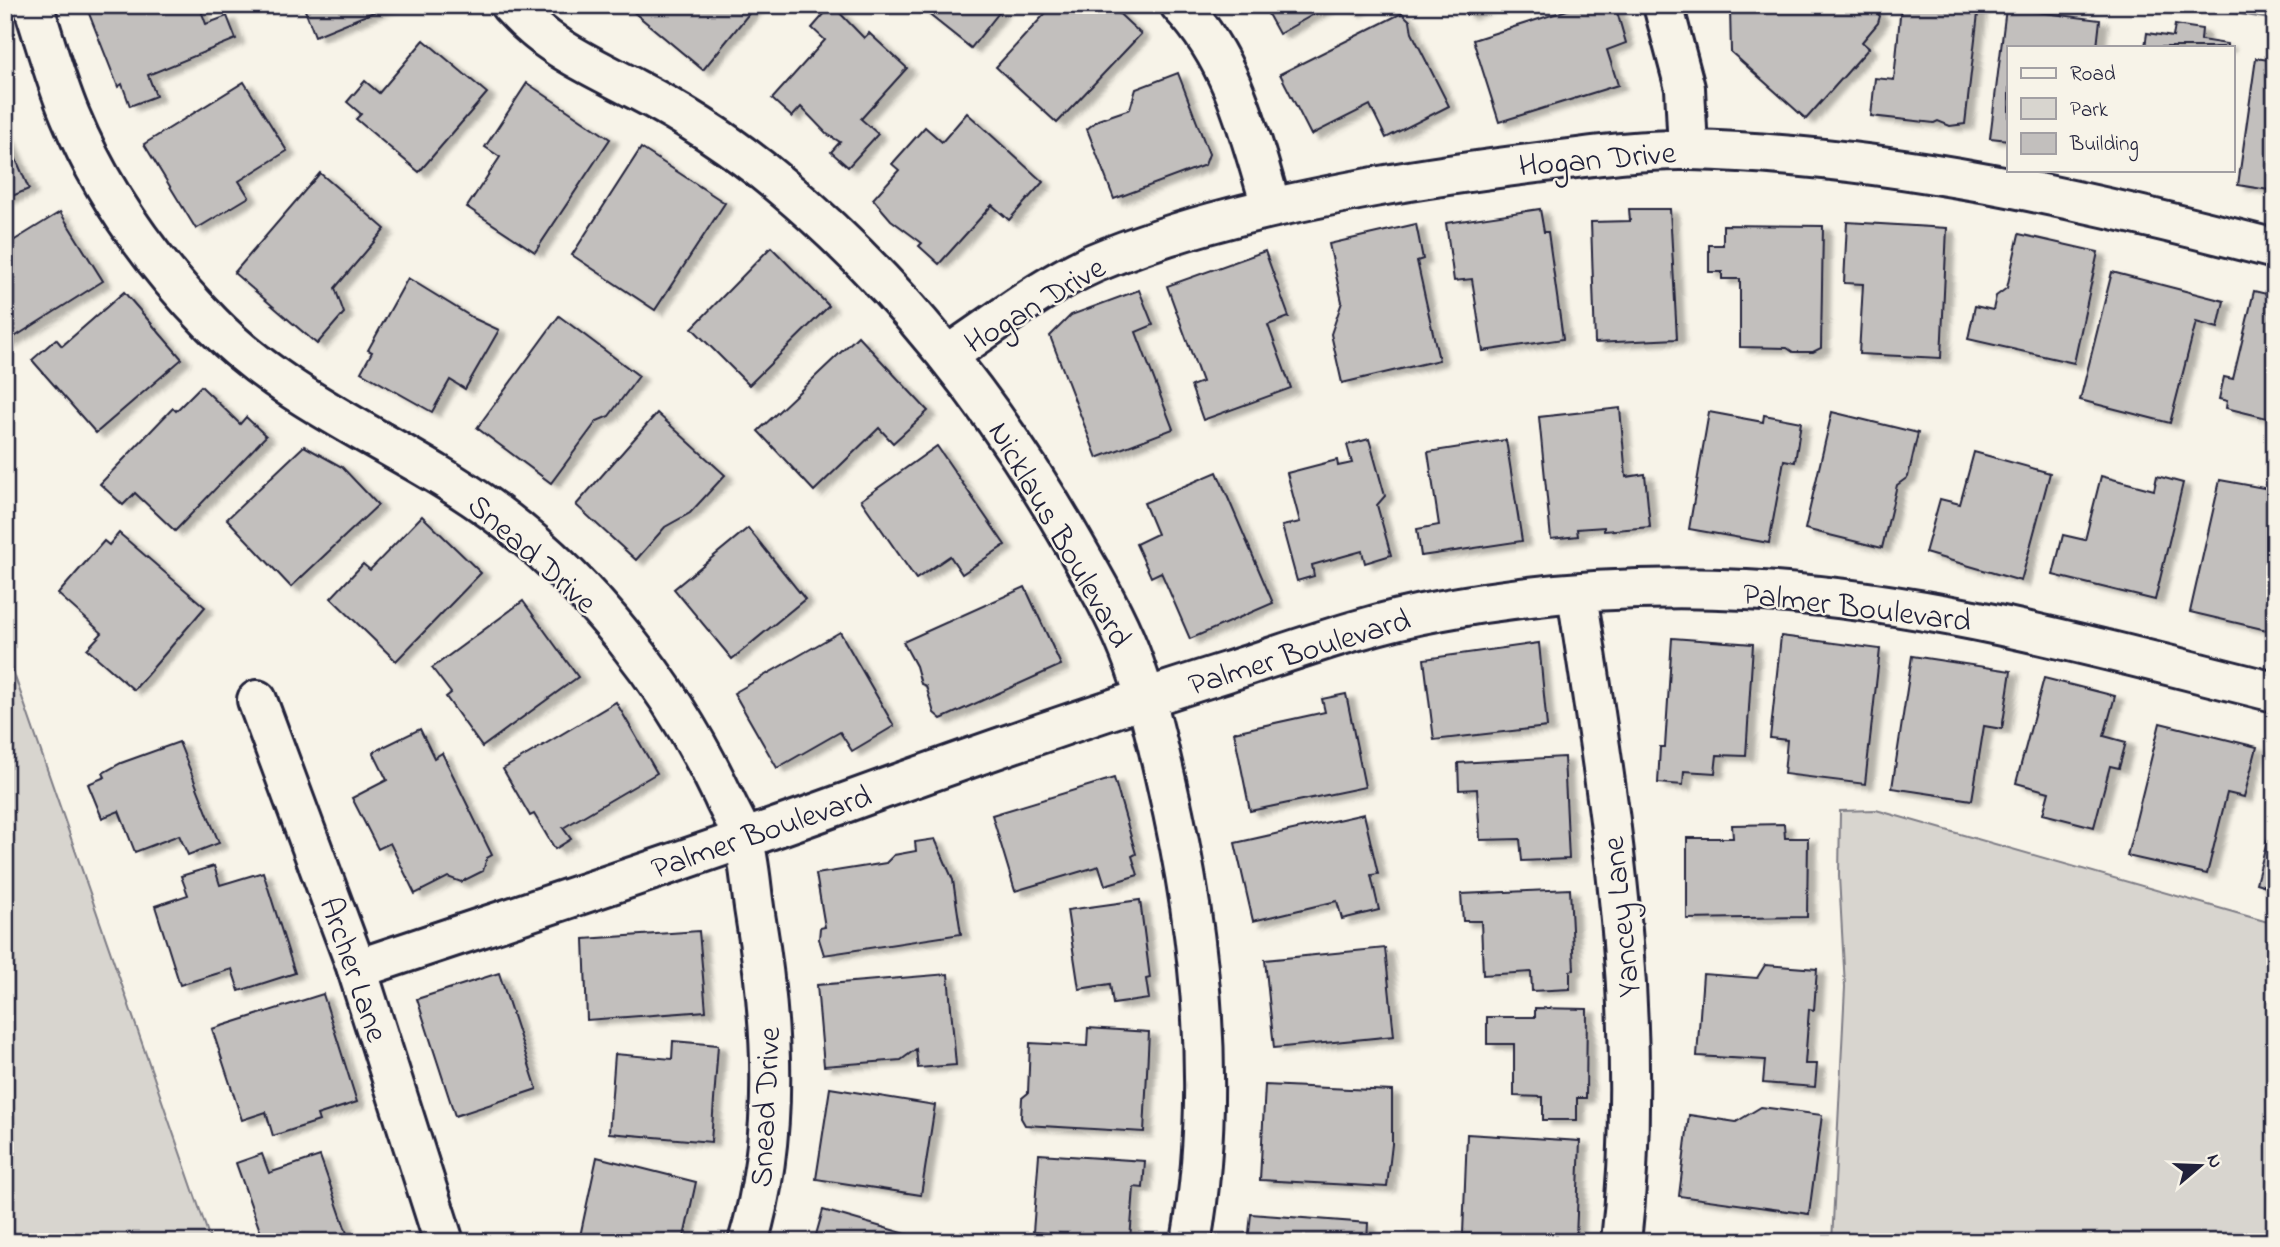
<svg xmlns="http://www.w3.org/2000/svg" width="2280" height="1247" font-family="'Indie Flower',sans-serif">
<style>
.green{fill:#d8d5cf;stroke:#7d7c85;stroke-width:2}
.building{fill:#c2bfbd;stroke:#22223b;stroke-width:2;filter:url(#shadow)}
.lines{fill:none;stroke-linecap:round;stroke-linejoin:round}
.minor-casing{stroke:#22223b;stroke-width:44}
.minor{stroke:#f7f3e8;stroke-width:38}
.labels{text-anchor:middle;stroke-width:5;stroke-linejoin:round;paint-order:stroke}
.street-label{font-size:32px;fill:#22223b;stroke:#f7f3e8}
</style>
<defs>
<filter id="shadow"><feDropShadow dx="8" dy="4.5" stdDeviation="2" flood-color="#0004"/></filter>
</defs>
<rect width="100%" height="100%" fill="#f7f3e8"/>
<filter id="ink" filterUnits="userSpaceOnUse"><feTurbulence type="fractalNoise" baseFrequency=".0143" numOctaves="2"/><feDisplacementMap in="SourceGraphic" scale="14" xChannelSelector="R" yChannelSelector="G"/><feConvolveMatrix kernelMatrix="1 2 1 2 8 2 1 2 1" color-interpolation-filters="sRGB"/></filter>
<g filter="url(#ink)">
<g class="green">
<path d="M2189 5H2275V20Z"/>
<path d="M5 648 211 1242H5Z"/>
<path d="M1876 810 2275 924V1242H1832L1845 987 1839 876 1840 811Z"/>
</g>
<g class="building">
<path d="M199 5 206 24 227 16 236 39 148 75 156 96 130 106 122 84 118 87 86 6Z"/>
<path d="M303 5H391L315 36Z"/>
<path d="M633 5H756L703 70 630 9Z"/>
<path d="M832 5 864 38 869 33 907 68 861 119 878 134 848 167 831 152 840 142 827 134 801 107 792 117 772 99 825 40 812 28Z"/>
<path d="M917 5H1005L971 48Z"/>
<path d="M1053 5H1110L1141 34 1057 123 996 67Z"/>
<path d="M1263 5H1330L1279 34Z"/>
<path d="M1344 5H1363L1353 11Z"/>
<path d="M1462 5H1491L1466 15Z"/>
<path d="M1583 5H1615L1626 43 1607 50 1618 85 1499 122 1473 40Z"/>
<path d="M1734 5H1869L1880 16 1878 23 1862 42 1869 48 1806 119 1731 52 1730 9Z"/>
<path d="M1901 5H1979L1965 124 1950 126 1938 121 1934 123 1871 116 1875 78 1894 80Z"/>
<path d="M2006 8 2100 20 2097 47H2009V140L1990 138Z"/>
<path d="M1402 13 1410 21 1412 33 1449 106 1386 138 1370 105 1311 135 1280 74Z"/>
<path d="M2175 25 2202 29 2201 40 2227 44V47H2145L2147 33 2173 37Z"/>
<path d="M424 40 487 93 419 172 356 119 361 114 347 102 365 81 379 93Z"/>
<path d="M2256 58 2275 61V191L2238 185Z"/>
<path d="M1178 73 1209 154 1205 165 1114 199 1087 129 1098 120 1130 109 1136 89Z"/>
<path d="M244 82 287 151 239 181 249 197 196 229 144 144Z"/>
<path d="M527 83 610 139 535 252 467 207 500 157 485 147Z"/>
<path d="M967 113 1043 182 1009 220 992 205 939 264 919 246 922 243 891 220 873 199 899 170 892 164 925 127 942 142Z"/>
<path d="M5 134 29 189 5 199Z"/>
<path d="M641 148 725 203 655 310 572 255Z"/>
<path d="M320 173 385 229 335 288 344 313 317 344 234 273Z"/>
<path d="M1540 209 1544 232H1548L1563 339 1483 351 1472 279 1454 281 1446 223Z"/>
<path d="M1629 209H1670L1677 339 1595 343 1591 222 1630 221Z"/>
<path d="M60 212 103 281 5 343V246Z"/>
<path d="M1847 222 1947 228 1941 358 1859 354 1863 284 1844 283Z"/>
<path d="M1416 224 1423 259 1417 261 1439 360 1342 383 1331 334 1342 302 1329 244Z"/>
<path d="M1723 225 1823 226 1821 348 1813 352H1793L1787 348 1740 347V279H1722V272H1709V245H1723Z"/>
<path d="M2019 234 2098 252 2074 363 1968 339 1975 306 1993 310 1996 296 2007 288Z"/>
<path d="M771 247 829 306 749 385 692 328Z"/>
<path d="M1265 251 1289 317 1268 325 1291 388 1203 420 1191 386 1202 382 1167 286Z"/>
<path d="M2112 272 2224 301 2218 328 2196 322 2170 423 2080 400Z"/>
<path d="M408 278 475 319 499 330 465 389 450 380 432 412 361 372 372 352 368 350Z"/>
<path d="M1139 290 1153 325 1136 332 1173 429 1097 458 1050 336 1071 315Z"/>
<path d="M2254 291 2275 296V420L2226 408 2227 401 2219 399 2224 377 2233 379Z"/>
<path d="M124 292 182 359 96 433 32 360 56 339 62 346Z"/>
<path d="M559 316 639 376 609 416 597 421 551 483 477 428Z"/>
<path d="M858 336 928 411 893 443 879 428 814 491 758 431Z"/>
<path d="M201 386 240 424 246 417 266 436 175 531 135 493 123 505 100 484 173 408 176 411Z"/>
<path d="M1620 408 1626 477 1645 474 1650 527 1604 531V527L1577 529 1578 536 1551 539 1539 417Z"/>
<path d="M1709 412 1763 422 1764 415 1801 422 1795 462 1784 460 1769 543 1689 529Z"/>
<path d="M1832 412 1918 433 1908 477 1897 485 1882 548 1805 529Z"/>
<path d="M657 413 725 475 690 513 665 527 636 560 576 505Z"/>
<path d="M1369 439 1385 496 1377 505 1391 555 1365 563 1362 551 1312 565 1314 576 1297 581 1282 526 1300 522 1287 473 1337 460 1338 466 1352 463 1347 445Z"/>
<path d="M1506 440 1522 541 1421 556 1417 529 1439 525 1428 452Z"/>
<path d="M304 446 342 467 378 505 291 587 227 519Z"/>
<path d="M937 446 1005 545 962 574 950 556 916 579 861 500Z"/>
<path d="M1974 452 2050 473 2021 581 1925 553 1940 499 1960 504Z"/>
<path d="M1217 472 1273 603 1190 639 1161 572 1151 577 1136 544 1157 534 1144 503Z"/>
<path d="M2101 476 2154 490 2157 476 2183 483 2155 600 2053 575 2063 535 2085 540Z"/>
<path d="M2220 480 2275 490V632L2190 612Z"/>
<path d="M422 516 481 573 396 661 331 598 363 564 370 570Z"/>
<path d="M748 528 805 599 732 659 674 589Z"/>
<path d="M119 533 205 607 134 690 87 649 102 633 58 594 104 541 109 545Z"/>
<path d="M1025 587 1061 665 941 719 934 713 926 686 921 684 916 666 903 642Z"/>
<path d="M523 601 578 677 482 747 446 697 451 693 432 668Z"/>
<path d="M840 632 894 726 852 751 840 732 777 768 734 693Z"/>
<path d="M1781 636 1880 649 1865 784 1784 774 1787 740 1770 738Z"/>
<path d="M1672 638 1753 644 1746 756 1717 755 1715 773 1684 771 1683 785 1658 783 1660 747H1665Z"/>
<path d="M1539 643 1547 727 1434 740 1424 659Z"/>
<path d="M1912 656 2011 671 2002 729 1984 726 1972 800 1892 788Z"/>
<path d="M2044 678 2115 696 2104 736 2126 742 2119 768 2110 766 2094 827 2043 814 2049 792 2016 783Z"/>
<path d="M1346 694 1365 787 1250 811 1234 732 1325 712 1322 699Z"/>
<path d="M616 702 657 773 563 828 571 839 555 849 534 814 530 816 503 769Z"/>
<path d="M2160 723 2257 747 2244 797 2227 793 2207 874 2127 856Z"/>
<path d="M420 729 434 758 442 753 492 855 487 858 483 871 461 882 448 877 415 894 390 843 378 849 352 798 387 780 373 752Z"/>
<path d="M179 742 219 843 188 855 179 835 135 852 119 811 102 818 88 784 105 777 103 773 121 763Z"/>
<path d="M1564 757 1569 859 1522 861 1520 839 1480 840 1477 789 1459 790 1458 763Z"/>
<path d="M1114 778 1136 854 1132 856 1138 875 1105 885 1099 866 1015 891 992 815Z"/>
<path d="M2275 812V889L2256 883Z"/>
<path d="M1364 814 1378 874 1371 875 1379 910 1342 919 1337 901 1253 921 1235 843Z"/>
<path d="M1784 824 1785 838H1808L1807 917 1687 919V838H1733L1732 825Z"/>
<path d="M935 839 953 880 961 934 824 955 819 939 820 928 825 927 816 874 886 863 894 855 916 851 915 842Z"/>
<path d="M214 866 220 885 263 872 295 973 239 991 232 969 180 985 155 906 188 895 181 876Z"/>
<path d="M1570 889 1574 970 1570 971V989L1532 991 1531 972 1483 975 1481 921H1463L1461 894Z"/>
<path d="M1140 900 1150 978 1146 979 1149 999 1113 1004 1110 984 1079 989 1067 910Z"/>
<path d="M699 931 706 1011 587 1020 584 939Z"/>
<path d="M1385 948 1394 1036 1274 1048 1265 960Z"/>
<path d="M1765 965 1817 969 1814 1010 1809 1009 1805 1064H1817L1815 1087 1763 1083 1765 1060 1697 1056 1703 974 1757 978Z"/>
<path d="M499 973 537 1089 455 1116 417 999Z"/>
<path d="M948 974 956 1065 918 1068 916 1049 901 1060 824 1066 817 985Z"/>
<path d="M323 994 357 1102 317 1115 319 1121 273 1136 266 1112 242 1120 212 1029Z"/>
<path d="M1535 1008 1587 1009 1586 1098H1577V1120H1543V1097L1514 1096V1044H1487V1017H1535Z"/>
<path d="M1088 1028 1149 1032 1144 1132 1025 1125 1021 1118 1022 1098 1028 1093 1030 1043 1087 1046Z"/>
<path d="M673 1041 718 1045 711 1142 609 1133 615 1054 672 1059Z"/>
<path d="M1265 1085 1392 1091V1144L1387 1187 1260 1180Z"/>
<path d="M830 1088 935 1105 921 1195 816 1179Z"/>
<path d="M1761 1107 1822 1115 1809 1214 1679 1196 1689 1115 1736 1122Z"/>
<path d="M1467 1134 1580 1141 1576 1238 1463 1234Z"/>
<path d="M262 1154 269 1173 320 1156 350 1242H264L236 1163Z"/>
<path d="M1039 1154 1145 1161 1143 1188 1134 1187 1130 1240 1090 1242V1236L1033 1232Z"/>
<path d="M597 1157 696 1182 683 1242 579 1241Z"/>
<path d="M823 1210 927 1240V1242H814Z"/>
<path d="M1251 1214 1368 1223 1367 1242H1248Z"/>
<path d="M1688 1233 1714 1239 1715 1234 1752 1242H1686Z"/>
</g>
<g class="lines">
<defs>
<g id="minor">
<path d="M33 5C45 41 55 79 70 115 102 193 153 264 212 324 292 406 401 444 493 511 591 583 672 687 723 796 729 810 738 824 743 838 750 861 751 890 755 914 773 1023 780 1135 748 1242"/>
<path d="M510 5C550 49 584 62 635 89 686 115 736 148 780 185 900 285 996 407 1073 542 1093 577 1114 612 1129 650 1146 693 1156 737 1166 781 1201 931 1218 1089 1191 1242"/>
<path d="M1180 5C1233 60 1250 135 1271 206"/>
<path d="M1663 5 1685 88 1688 150"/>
<path d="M948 355C995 324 1042 286 1094 263 1184 225 1278 205 1374 187 1431 177 1488 169 1545 162 1593 156 1641 149 1690 150 1889 155 2083 199 2275 249"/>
<path d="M1577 594C1610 812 1646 1021 1621 1242"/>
<path d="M257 700 357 969 444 1242"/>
<path d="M357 969C518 915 680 863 839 805 968 758 1096 713 1227 672 1296 650 1365 624 1437 611 1537 592 1645 585 1746 590 1926 599 2101 649 2275 692"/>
</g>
</defs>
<use href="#minor" class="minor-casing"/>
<use href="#minor" class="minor"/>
</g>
</g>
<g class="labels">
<g class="street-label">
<text transform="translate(1597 158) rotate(-5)" y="11">Hogan Drive</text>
<text transform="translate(1034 304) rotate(-31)" y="11">Hogan Drive</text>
<text transform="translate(1061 534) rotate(60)" y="11">Nicklaus Boulevard</text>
<text transform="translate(533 553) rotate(42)" y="11">Snead Drive</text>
<text transform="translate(1857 606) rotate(7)" y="11">Palmer Boulevard</text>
<text transform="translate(1299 651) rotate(-17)" y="11">Palmer Boulevard</text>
<text transform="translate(761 831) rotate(-19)" y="11">Palmer Boulevard</text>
<text transform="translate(1620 917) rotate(-96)" y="11">Yancey Lane</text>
<text transform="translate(355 969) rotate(71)" y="11">Archer Lane</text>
<text transform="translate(764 1107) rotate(-87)" y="11">Snead Drive</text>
</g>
</g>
<rect width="2280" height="1247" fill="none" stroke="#f7f3e8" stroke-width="28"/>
<rect x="14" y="14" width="2252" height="1219" fill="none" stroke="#22223b" stroke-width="2.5" filter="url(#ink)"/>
<rect x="2007" y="46" width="228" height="126" fill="#f7f3e8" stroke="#a29fa3" stroke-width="2"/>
<rect x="2021" y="68" width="35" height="10" fill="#f7f3e8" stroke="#a29fa3" stroke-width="2"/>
<text x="2070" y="80" font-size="21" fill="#22223b">Road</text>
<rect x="2021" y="98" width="35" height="21" fill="#d8d5cf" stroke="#a29fa3" stroke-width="2"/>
<text x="2070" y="116" font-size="21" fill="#22223b">Park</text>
<rect x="2021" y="133" width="35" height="21" fill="#c2bfbd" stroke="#a29fa3" stroke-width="2"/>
<text x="2070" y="150" font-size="21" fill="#22223b">Building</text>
<g transform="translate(2200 1166) rotate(71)" stroke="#f7f3e8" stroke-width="5" paint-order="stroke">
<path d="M0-5L12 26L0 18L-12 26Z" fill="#22223b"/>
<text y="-10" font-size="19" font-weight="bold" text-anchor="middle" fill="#22223b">N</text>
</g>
</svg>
